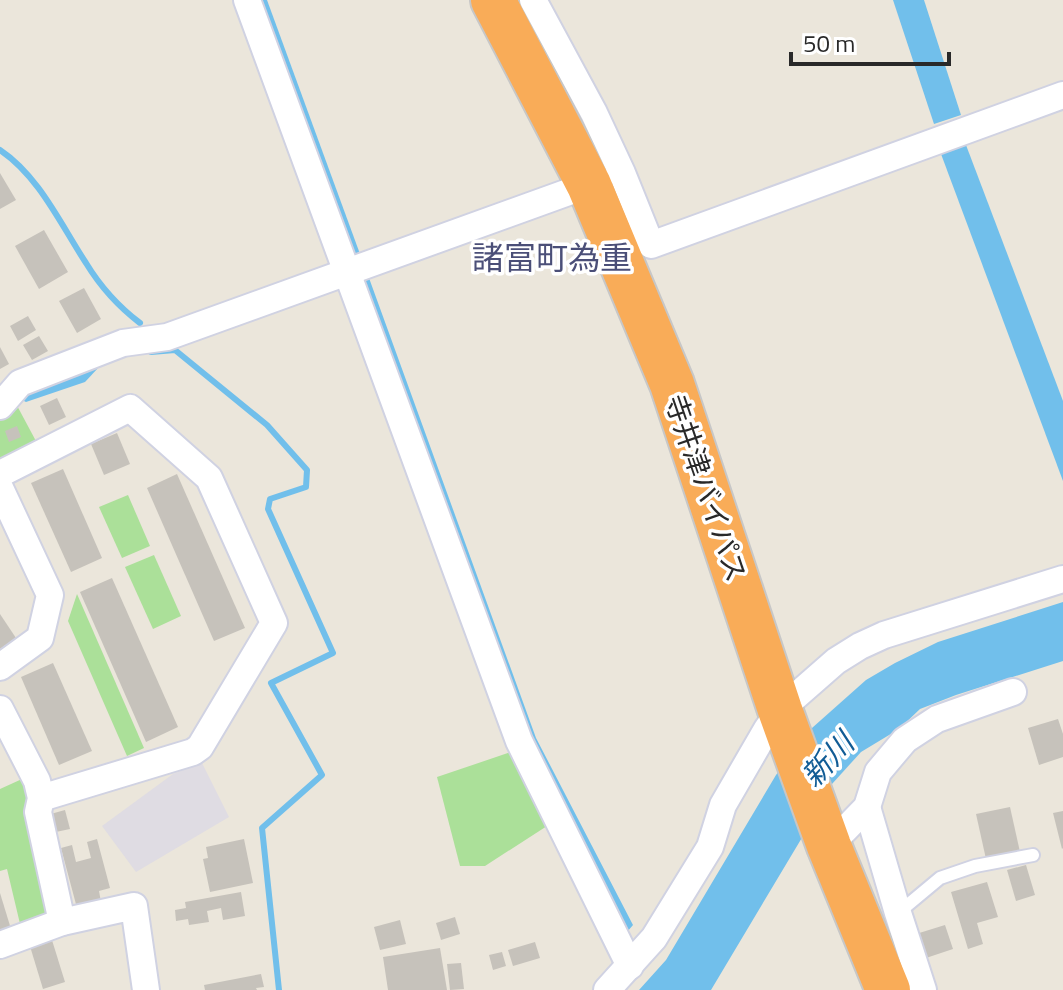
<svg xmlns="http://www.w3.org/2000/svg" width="1063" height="990" font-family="'Titillium Web','Noto Sans JP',sans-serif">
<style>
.industrial{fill:#dfdce3}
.green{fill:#abe099}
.water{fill:#71bfeb}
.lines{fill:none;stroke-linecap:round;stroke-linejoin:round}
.stream{stroke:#71bfeb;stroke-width:6}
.building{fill:#c6c2bb}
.lane-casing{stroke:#d0d2e2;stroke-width:16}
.street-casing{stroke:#d0d2e2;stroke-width:30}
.highway-casing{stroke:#c7c7c7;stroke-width:48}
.lane{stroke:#fff;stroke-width:12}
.street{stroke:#fff;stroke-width:26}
.highway{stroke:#f9ac58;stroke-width:44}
.labels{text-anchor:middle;stroke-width:7;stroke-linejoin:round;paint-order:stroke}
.street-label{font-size:28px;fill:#292929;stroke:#fff}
.water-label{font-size:30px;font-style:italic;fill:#115c95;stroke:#fff}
.quarter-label{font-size:32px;fill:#4b4f78;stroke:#fff}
</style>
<rect width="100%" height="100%" fill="#ebe6db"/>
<path class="industrial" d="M202 763 229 817 136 872 102 826 173 774Z"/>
<g class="green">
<path d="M14 400 37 443 0 461V416Z"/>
<path d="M128 495 150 546 122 558 99 507Z"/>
<path d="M154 555 181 616 153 629 125 567Z"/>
<path d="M77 594 144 748 127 756 68 621Z"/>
<path d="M514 751 547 826 485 866H460L437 777Z"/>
<path d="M22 779 54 919 21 928 7 869 0 871V789Z"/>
</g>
<g class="water">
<path d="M260 0H267L360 254 354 256Z"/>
<path d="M893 0H924L961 115 934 124Z"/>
<path d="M966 145 1063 401V481L941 154Z"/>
<path d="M369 278 536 738 633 925 627 932 530 740 362 280Z"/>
<path d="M91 366 99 367 85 382 26 402 20 399Z"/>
<path d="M1063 602V661L956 695 920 709 899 729 861 752 832 784 800 841 711 990H639L666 960 776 775 812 728 866 680 895 663 938 642Z"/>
</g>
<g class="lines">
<g class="stream">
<path d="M0 150C39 176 61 225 86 263 100 286 119 307 140 323"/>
<path d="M151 352 175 350 267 425 307 470 306 487 270 499 268 509 333 653 271 683 322 775 262 828 279 990"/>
</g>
</g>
<g class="building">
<path d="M0 173 16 200 0 209Z"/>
<path d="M44 230 68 272 39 289 15 246Z"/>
<path d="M84 288 101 319 77 333 59 301Z"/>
<path d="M28 316 36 330 18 341 10 326Z"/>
<path d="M39 336 48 351 32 360 23 345Z"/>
<path d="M0 347 9 364 0 369Z"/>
<path d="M57 398 66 417 49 425 40 406Z"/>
<path d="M17 426 21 437 9 442 5 431Z"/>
<path d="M117 433 130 464 104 475 91 444Z"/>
<path d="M63 469 102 558 71 572 31 483Z"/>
<path d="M177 474 245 628 214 641 147 488Z"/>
<path d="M112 578 178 727 146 742 80 592Z"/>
<path d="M0 614 16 638 0 649Z"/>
<path d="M53 663 92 751 59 765 21 677Z"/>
<path d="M1058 719 1063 734V757L1039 765 1028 728Z"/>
<path d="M1010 807 1020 852 986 859 976 814Z"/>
<path d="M65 810 70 829 51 833 47 815Z"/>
<path d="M1063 811V848L1062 849 1053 813Z"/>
<path d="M97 839 110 888 99 891 101 902 77 908 61 848 72 845 76 862 91 858 87 842Z"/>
<path d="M244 839 253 883 210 892 203 859 208 858 206 847Z"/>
<path d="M1026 865 1035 895 1016 901 1007 870Z"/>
<path d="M987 882 998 917 977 923 983 944 968 949 951 892Z"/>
<path d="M241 892 245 916 223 920 221 908 207 911 209 922 189 925 188 919 176 921 175 910 186 908 185 902Z"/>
<path d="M0 893 11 929 0 933Z"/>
<path d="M455 917 460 934 441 940 436 923Z"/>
<path d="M400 920 406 944 380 950 374 927Z"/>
<path d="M945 925 953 949 923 959 916 934Z"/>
<path d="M51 937 65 982 43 989 29 943Z"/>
<path d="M535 942 540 958 513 966 508 950Z"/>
<path d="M440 948 447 990H388L383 957Z"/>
<path d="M502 952 506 966 493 970 489 955Z"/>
<path d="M461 963 464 989 450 990 447 964Z"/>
<path d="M261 974 264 987 256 988 257 990H205L204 985Z"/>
</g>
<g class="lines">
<defs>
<path id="lane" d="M898 913 940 878 975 866 1033 855"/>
<g id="street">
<path d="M247 0 519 741 630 966"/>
<path d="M533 0 594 113 622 173 651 245 1063 95"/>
<path d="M0 406 20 383 123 343 167 337 599 181"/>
<path d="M0 474 130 408 209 478 274 623 200 747 193 752 41 798"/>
<path d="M0 488 50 595 40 638 0 667"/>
<path d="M0 709 37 781 41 798 38 812 62 922"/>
<path d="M867 807 898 913 923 990"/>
<path d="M829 846 867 807 878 772 905 740 937 719 1013 692"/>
<path d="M0 945 62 922 134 906 146 990"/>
<path d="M607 990 654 938 710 847 723 805 767 729 780 710 836 661 860 646 884 635 1063 579"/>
</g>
<path id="highway" d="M493 0 589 185 672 384 780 710 829 846 888 990"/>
</defs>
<use href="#lane" class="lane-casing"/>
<use href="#street" class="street-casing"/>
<use href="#highway" class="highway-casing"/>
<use href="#lane" class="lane"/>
<use href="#street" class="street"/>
<use href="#highway" class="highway"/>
</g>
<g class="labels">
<g class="street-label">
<text transform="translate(706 488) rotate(71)" y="10">寺井津バイパス</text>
</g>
<g class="water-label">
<text transform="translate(828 760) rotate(-47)" y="10">新川</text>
</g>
<g class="quarter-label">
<text x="552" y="269">諸富町為重</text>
</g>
</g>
<path d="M791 52v12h158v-12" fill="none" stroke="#292929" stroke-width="4"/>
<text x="803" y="52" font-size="24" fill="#292929" stroke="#ffffff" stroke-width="6" paint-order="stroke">50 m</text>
</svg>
